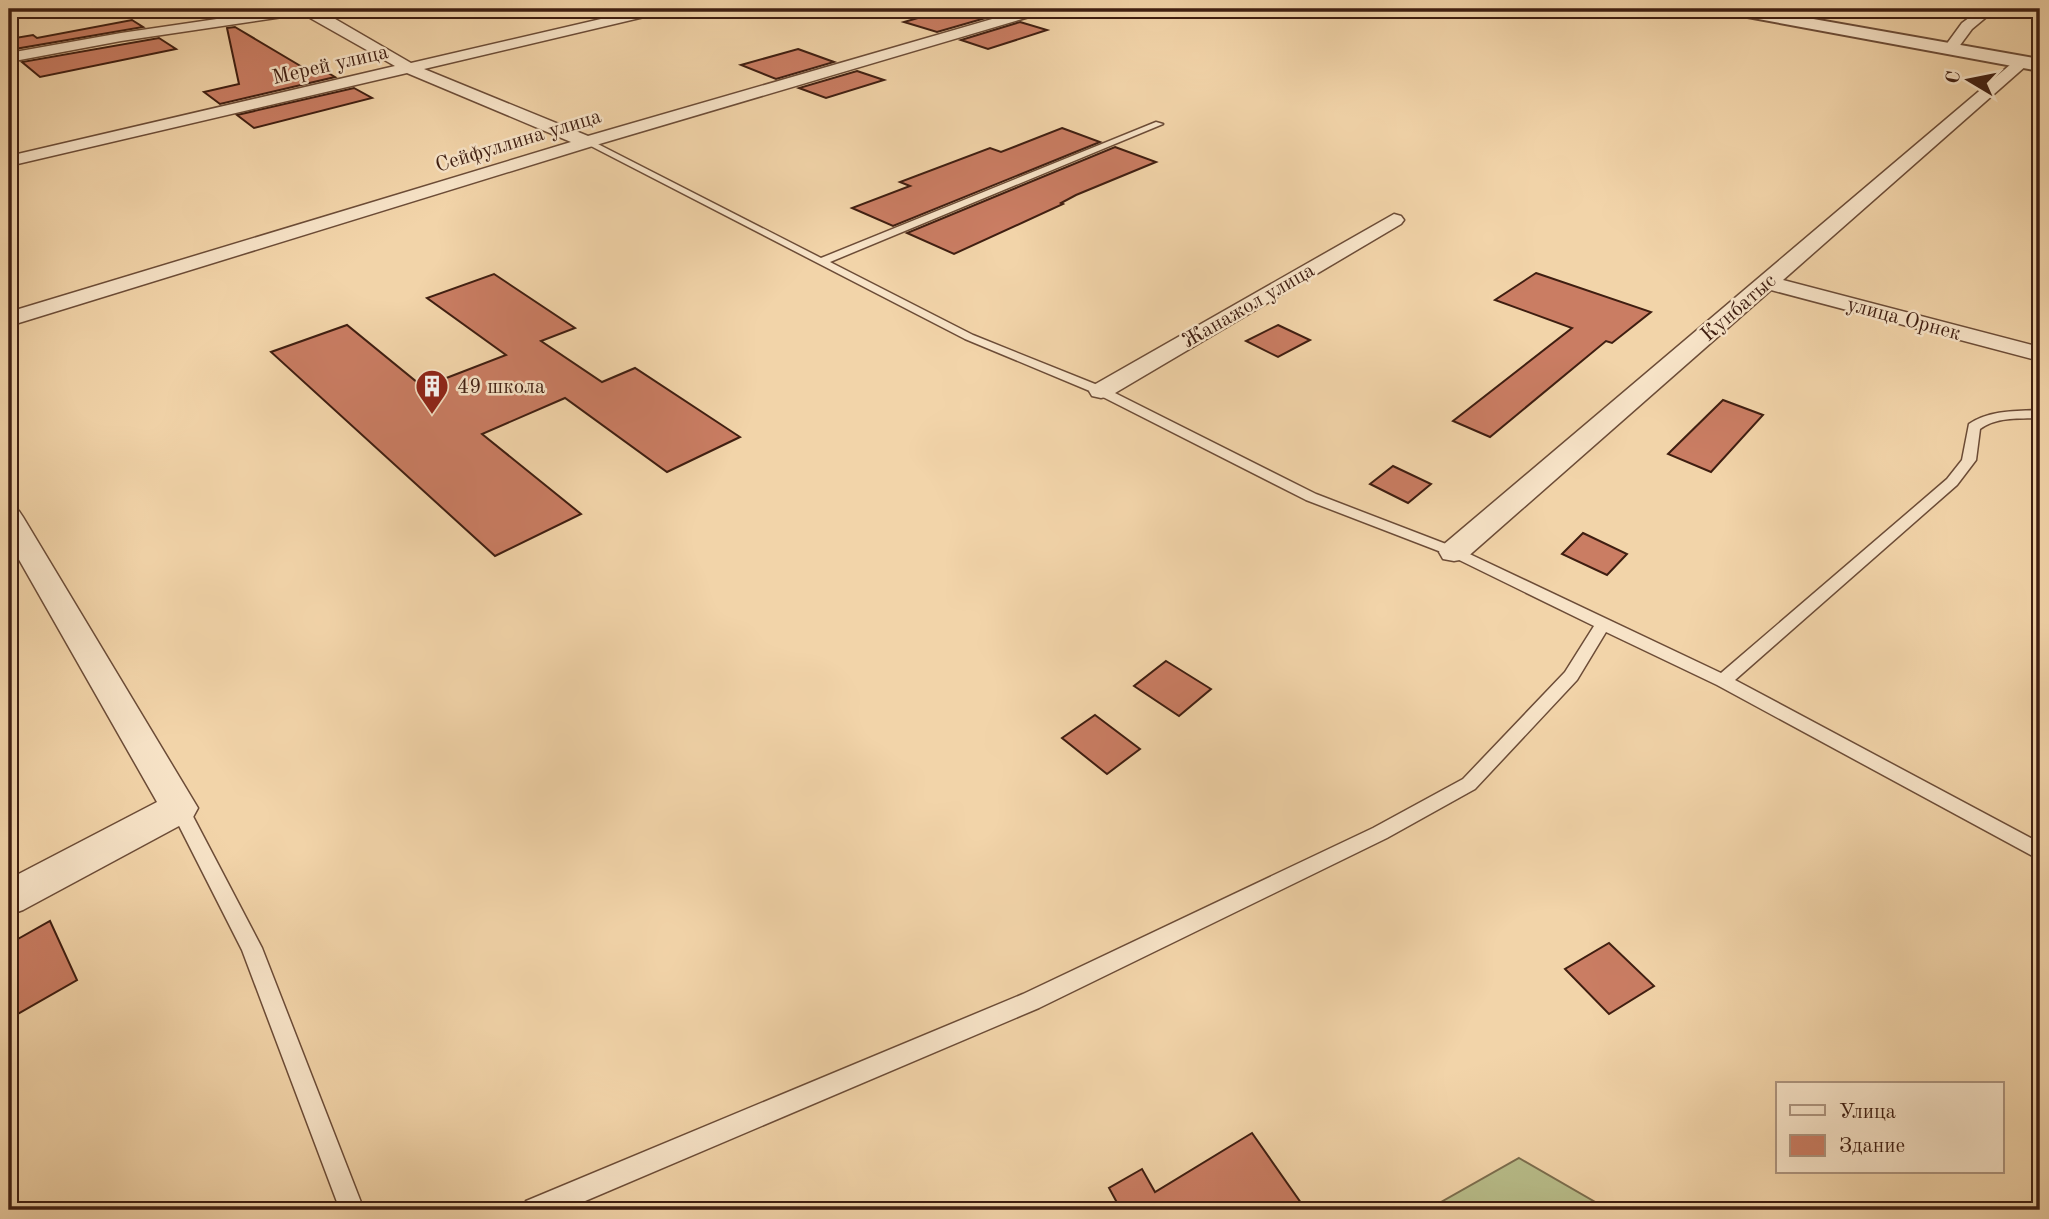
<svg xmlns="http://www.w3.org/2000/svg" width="2049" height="1219" font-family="'Old Standard TT',serif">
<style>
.green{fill:#b8bd8a;stroke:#7c6e4e;stroke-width:2}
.building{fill:#ca7d63;stroke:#3f1e11;stroke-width:2}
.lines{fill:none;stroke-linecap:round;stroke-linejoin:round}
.service-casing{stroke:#6c4c37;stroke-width:3}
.minor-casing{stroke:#6c4c37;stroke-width:3}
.tertiary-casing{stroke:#6c4c37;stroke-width:4}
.service{fill:#f7e3c7;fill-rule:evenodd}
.minor{fill:#f7e3c7;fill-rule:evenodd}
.tertiary{fill:#f7e3c7;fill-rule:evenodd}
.labels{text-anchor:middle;stroke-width:5;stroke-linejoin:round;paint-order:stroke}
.far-street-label{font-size:21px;fill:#3f1e11;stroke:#f7e3c7}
.far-poi-label{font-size:21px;fill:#3f1e11;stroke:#f7e3c7;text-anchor:start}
</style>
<rect width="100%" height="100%" fill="#f2d4a9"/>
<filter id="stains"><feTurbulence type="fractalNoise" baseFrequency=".00286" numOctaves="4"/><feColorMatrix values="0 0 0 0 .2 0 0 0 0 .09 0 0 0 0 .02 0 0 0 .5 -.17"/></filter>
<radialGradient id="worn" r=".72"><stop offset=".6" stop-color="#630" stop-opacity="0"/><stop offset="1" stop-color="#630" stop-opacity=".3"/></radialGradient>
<path class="green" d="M1519 1158 1609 1210H1427Z"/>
<g class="building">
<path d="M949 9H974L996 15 937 32 904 22Z"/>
<path d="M132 20 143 27 9 50V39L33 35 37 38Z"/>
<path d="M1020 22 1047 30 988 49 961 40Z"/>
<path d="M235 27 309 71 320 68 335 77 220 104 204 92 239 84 227 28Z"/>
<path d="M159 38 176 49 40 77 22 62Z"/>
<path d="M798 49 834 62 776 79 741 65Z"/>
<path d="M857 71 884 80 826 98 799 88Z"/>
<path d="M354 88 372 98 254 128 237 115Z"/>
<path d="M1062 128 1100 142 893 226 852 208 910 186 900 182 990 148 1001 152Z"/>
<path d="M1115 147 1156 162 1076 195 1061 203 1063 204 954 254 907 233Z"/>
<path d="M1536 273 1651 312 1612 343 1606 341 1490 437 1453 421 1572 328 1495 300Z"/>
<path d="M494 274 575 328 541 341 602 382 635 368 740 437 667 472 565 398 482 434 581 514 495 556 271 352 347 325 423 387 506 355 427 298Z"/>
<path d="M1278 325 1310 340 1278 357 1246 341Z"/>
<path d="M1723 400 1763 415 1711 472 1668 454Z"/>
<path d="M1393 466 1431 484 1408 503 1370 484Z"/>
<path d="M1583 533 1627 554 1607 575 1562 554Z"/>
<path d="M1166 661 1211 689 1179 716 1134 686Z"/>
<path d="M1095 715 1140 749 1107 774 1062 738Z"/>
<path d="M50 921 77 980 9 1019V944Z"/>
<path d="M1609 943 1654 986 1609 1014 1565 969Z"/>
<path d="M1252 1133 1306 1210H1121L1109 1188 1142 1169 1155 1192Z"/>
</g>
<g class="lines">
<defs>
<g id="service">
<path d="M1156 122 1163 124 830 262 973 335 1105 388 1316 494 1459 549 1721 673 1947 479 1962 460 1969 424C1990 410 2016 411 2040 410V418C2020 419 1998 416 1980 429L1976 460 1957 485 1735 680 2040 843V860L1717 685 1606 632 1577 680 1475 789 1387 838 1039 1008 564 1210H523L526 1201 1023 994 1373 828 1463 779 1565 672 1594 626 1449 555 1306 500 1097 394 965 339 585 143 592 141 821 258Z"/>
<path d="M179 801 186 803 262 948 364 1210H340L242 950 170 808 172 803Z"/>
</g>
<g id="minor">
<path d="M285 9H318L411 63 644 9H668L661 13 424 69 588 136 1027 9H1048L1046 12 596 145 9 326V312L571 142 407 73 9 166V156L395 66 303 14 121 41 9 62V53L121 33Z"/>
<path d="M1981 9H1996L1972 29 1955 52H1945L1943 49 1962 23Z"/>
<path d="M2022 57 2027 59 2030 62 2027 65 1783 280 2040 347V361L1771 290 1465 559 1454 561 1443 559 1439 552 1443 545 2017 59Z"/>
<path d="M1394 214 1401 216 1404 220 1401 224 1110 396 1101 398 1092 396 1089 391 1092 386Z"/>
<path d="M9 508 19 511 23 517 198 808 192 819 23 910 9 915V879L157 802 9 542Z"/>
</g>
<path id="tertiary" d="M1723 9H1757L2040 59V71L1731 14Z"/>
</defs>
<use href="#service" class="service-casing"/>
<use href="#minor" class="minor-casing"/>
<use href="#tertiary" class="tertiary-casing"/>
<use href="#service" class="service"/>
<use href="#minor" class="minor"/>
<use href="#tertiary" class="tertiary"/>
</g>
<defs>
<symbol id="building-pin" viewBox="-11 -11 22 30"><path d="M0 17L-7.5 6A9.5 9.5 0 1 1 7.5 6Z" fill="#8f2418" stroke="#f7e3c7"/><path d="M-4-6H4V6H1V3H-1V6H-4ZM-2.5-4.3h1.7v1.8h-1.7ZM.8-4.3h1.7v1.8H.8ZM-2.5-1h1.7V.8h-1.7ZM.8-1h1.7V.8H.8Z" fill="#fff"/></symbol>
</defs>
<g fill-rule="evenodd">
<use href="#building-pin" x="413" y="367" width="38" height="52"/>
</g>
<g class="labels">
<g class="far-street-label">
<text transform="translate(330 64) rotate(-13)" y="7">Мерей улица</text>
<text transform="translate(518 140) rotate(-17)" y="7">Сейфуллина улица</text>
<text transform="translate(1248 305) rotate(-30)" y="7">Жанажол улица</text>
<text transform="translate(1738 307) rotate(-41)" y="7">Кунбатыс</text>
<text transform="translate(1904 318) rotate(15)" y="7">улица Орнек</text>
</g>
<g class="far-poi-label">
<text x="457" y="393">49 школа</text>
</g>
</g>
<rect width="2049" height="1219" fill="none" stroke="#f2d4a9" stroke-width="35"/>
<rect x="10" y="10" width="2028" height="1198" fill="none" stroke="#3f1e11" stroke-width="3.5"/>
<rect x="18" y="18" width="2014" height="1184" fill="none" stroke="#3f1e11" stroke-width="2"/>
<rect x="1776" y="1082" width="228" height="91" fill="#f7e3c7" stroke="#ad947e" stroke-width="2"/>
<rect x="1790" y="1105" width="35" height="10" fill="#f7e3c7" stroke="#ad947e" stroke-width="2"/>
<text x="1839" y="1118" font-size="21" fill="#3f1e11">Улица</text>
<rect x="1790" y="1135" width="35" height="21" fill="#ca7d63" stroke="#ad947e" stroke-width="2"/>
<text x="1839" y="1152" font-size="21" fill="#3f1e11">Здание</text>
<g transform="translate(1969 80) rotate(280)" stroke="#f7e3c7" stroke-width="5" paint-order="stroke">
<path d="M0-5L12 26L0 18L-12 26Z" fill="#3f1e11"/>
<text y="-10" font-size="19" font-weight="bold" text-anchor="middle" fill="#3f1e11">С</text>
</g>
<rect width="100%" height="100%" filter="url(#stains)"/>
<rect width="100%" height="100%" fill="url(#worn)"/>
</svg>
